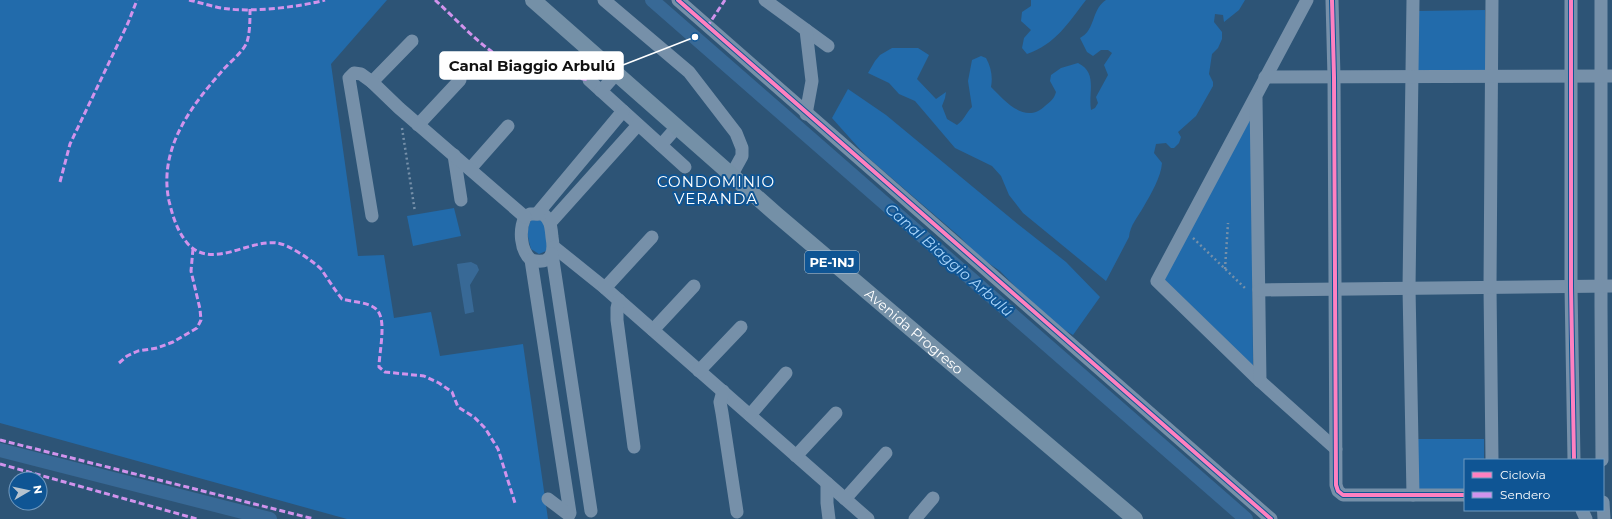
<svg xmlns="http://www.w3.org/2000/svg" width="1612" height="519" font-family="Montserrat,sans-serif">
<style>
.green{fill:#226bab}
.water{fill:#386996}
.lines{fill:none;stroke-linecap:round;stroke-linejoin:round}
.canal{stroke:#386996;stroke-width:14}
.path{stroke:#7690a9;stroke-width:2.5;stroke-dasharray:2 3;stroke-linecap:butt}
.minor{stroke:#7690a9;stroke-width:13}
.major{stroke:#7490a7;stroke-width:16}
.quiet{stroke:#d193ec;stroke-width:3;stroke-dasharray:6 3;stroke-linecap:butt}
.cycleway-casing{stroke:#0f5594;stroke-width:6}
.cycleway{stroke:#ff80c0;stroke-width:4}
.labels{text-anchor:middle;stroke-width:4;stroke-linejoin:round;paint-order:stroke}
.shield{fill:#0f5594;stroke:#b7ccdf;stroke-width:1}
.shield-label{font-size:13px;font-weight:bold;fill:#fff}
.street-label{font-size:14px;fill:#fff;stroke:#0f5594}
.neighbourhood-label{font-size:15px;letter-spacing:1px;fill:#fff;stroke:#0f5594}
.water-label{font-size:15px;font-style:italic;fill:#a8d5fb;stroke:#0f5594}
.leader{fill:none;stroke:#fff;stroke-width:1.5}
.callout-dot{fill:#fff;stroke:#0f5594;stroke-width:1.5}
.callout{fill:#fff;stroke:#fff;stroke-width:1.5}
.callout-label{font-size:15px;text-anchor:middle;font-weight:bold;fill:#111}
</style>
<rect width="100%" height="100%" fill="#2d5476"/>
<g class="green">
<path d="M0 0H387L331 64 358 256 384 255 394 318 431 312 440 356 523 344 548 519H347L0 423Z"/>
<path d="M1031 0H1086C1068 23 1056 44 1027 54L1022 48 1024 38 1031 30 1021 21 1022 12 1031 6Z"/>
<path d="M1106 0H1245L1239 10 1224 22 1223 15 1215 14 1214 22 1222 32V39L1218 48 1212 54 1209 74 1213 82V86L1196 116 1178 132 1181 137 1179 143 1174 148H1171L1166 143 1156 144 1154 153 1162 163C1161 177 1151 194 1144 206 1138 217 1130 225 1129 237L1106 281 1023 213 1009 195 1001 176 992 166 955 148 915 101 899 94 889 83 868 73 875 61 880 55 892 48H918L929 55 917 79 936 99 946 92 945 98 942 106 947 119 957 125C965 119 965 114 972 107L968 81 972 60 981 56 986 58C991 67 993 77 991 87 1005 101 1025 125 1045 106 1051 101 1054 99 1056 92L1050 81 1051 75 1061 68 1078 63C1098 73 1088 92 1091 110L1095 108 1098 103 1096 97 1108 75 1104 65 1112 53 1108 50H1101L1093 56 1087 52 1080 38C1083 36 1086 34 1088 31 1095 21 1094 8 1106 0Z"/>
<path d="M1485 10 1486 70 1418 71 1417 11Z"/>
<path d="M848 89 886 115 1019 225 1066 262 1100 297 1073 335 1048 320 1000 271 978 256 960 237 865 155 832 118Z"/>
<path d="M1251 117 1253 366 1164 279Z"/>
<path d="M454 208 461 236 413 246 407 216Z"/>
<path d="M532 218 543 220 549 243 546 251 539 254 531 249C528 237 525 231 532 218Z"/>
<path d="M1418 439H1484V460H1465V489H1418Z"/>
</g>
<path class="water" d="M471 262 477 265 479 270 470 285 474 312 465 314 457 264Z"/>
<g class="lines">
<g class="canal">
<path d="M652 0 1246 519"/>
<path d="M0 450 270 519"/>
</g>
<g class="path">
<path d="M402 128 415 212"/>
<path d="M1193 238 1247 290"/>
<path d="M1225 269 1228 223"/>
</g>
<g class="minor">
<path d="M604 0 689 72 736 133 742 148V156L731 176"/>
<path d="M678 0 1271 519"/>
<path d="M765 0 828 46"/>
<path d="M1307 0 1157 281 1260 381 1336 449"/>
<path d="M1332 0 1334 77 1336 485 1338 491 1343 495H1465"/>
<path d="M1413 0 1409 288 1413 495"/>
<path d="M1492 0 1490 287 1492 460"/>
<path d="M1571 0V287L1574 460"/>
<path d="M1601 0V306L1602 460"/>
<path d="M1265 77 1612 76"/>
<path d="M589 80 685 167"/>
<path d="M372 82 412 41"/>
<path d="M601 91 616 74"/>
<path d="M1256 98 1260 381"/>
<path d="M806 114 812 81 806 30"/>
<path d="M418 125 460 80"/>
<path d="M661 145 677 127"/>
<path d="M454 155 461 200"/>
<path d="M470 169 508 126"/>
<path d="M530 214H543C551 220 551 228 552 237 555 254 551 265 531 260 520 250 519 230 525 217Z"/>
<path d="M537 214 623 111"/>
<path d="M372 216 349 78 354 73 361 74 372 82 399 108 525 217"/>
<path d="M550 223 638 125"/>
<path d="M554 247 605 288 868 519"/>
<path d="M552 254 591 511"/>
<path d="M531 260 570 513"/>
<path d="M605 288 652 237"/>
<path d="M1259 290 1612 286"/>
<path d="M619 300 617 308V320L634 447"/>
<path d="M653 330 694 286"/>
<path d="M699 371 741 327"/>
<path d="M723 391 720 402 722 413 737 512"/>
<path d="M750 415 786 373"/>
<path d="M796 456 836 413"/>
<path d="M827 483V503L829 519"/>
<path d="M548 499 569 515"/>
<path d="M845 499 886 453"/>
<path d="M1603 502 1604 519"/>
<path d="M1582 510 1586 519"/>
<path d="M915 519 933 498"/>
</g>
<path class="major" id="s1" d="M533 0 777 215 1135 519"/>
<g class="quiet">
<path d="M189 0C202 3 216 8 229 9 254 12 300 7 325 0"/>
<path d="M435 0C462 24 489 58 525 69 546 75 568 76 589 80"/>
<path d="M250 9C250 20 250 32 247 42 243 52 230 62 223 70 191 106 158 149 169 201 173 217 177 231 188 244 212 270 249 239 277 243 288 244 313 261 321 269 328 279 334 289 342 299 352 302 370 302 377 310 387 320 379 353 379 367L385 372 424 376 439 383 452 392 458 407 474 417 485 428 498 449 515 503"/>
<path d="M707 27 725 0"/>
<path d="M60 182 70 144 128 23 137 0"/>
<path d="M119 363 127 356 138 351 157 348 173 342 197 328 201 320 200 309 191 271 193 249"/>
<path d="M0 440 314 519"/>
<path d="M0 464 197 519"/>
</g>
<defs>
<g id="cycleway">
<path d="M678 0 1271 519"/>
<path d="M1332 0 1334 77 1336 485 1338 491 1343 495H1465"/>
<path d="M1571 0V287L1574 460"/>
</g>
</defs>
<use href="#cycleway" class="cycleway-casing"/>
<use href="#cycleway" class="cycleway"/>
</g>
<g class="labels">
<rect class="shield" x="805" y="251" width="54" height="22" rx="3"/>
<g class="shield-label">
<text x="832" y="267">PE-1NJ</text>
</g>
<g class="street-label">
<text dy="5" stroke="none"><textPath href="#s1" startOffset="505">Avenida Progreso</textPath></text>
</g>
<g class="neighbourhood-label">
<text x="716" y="187">CONDOMINIO<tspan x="716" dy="17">VERANDA</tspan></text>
</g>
<g class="water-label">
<text transform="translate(949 260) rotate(41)" y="5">Canal Biaggio Arbulú</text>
</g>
</g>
<path class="leader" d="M695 37L623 65"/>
<circle class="callout-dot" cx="695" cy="37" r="4"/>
<rect class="callout" x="440" y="52" width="183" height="27" rx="4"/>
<g class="callout-label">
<text x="532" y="71">Canal Biaggio Arbulú</text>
</g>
<rect x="1464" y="459" width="140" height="52" fill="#0f5594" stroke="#6f99bf"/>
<rect x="1472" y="472" width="20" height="6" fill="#ff80c0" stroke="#6f99bf"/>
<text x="1500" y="479" font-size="12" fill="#ffffff">Ciclovía</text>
<rect x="1472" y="492" width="20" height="6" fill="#d193ec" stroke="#6f99bf"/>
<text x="1500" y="499" font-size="12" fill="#ffffff">Sendero</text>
<g transform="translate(28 491) rotate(81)"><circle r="19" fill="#0f5594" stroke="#6f99bf"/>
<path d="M0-3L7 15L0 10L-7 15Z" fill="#b6c3cf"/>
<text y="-6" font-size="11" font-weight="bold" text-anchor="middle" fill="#ffffff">N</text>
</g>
</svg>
